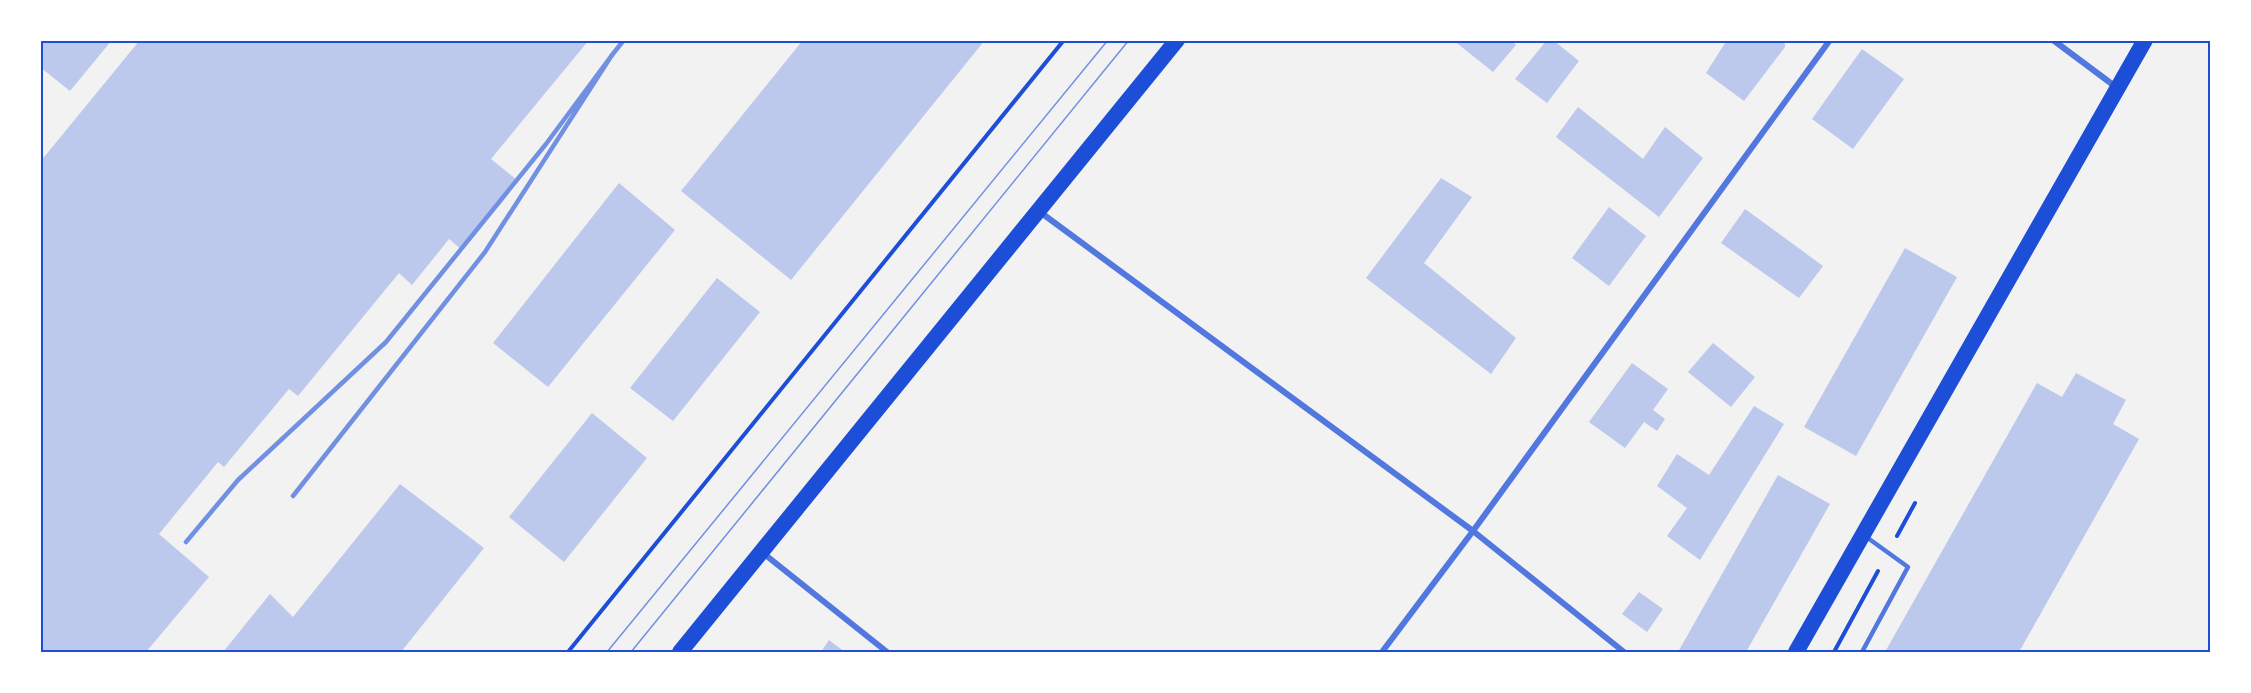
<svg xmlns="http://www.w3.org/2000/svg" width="2251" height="693" font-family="Overpass,sans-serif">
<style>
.building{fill:#bdc9ec}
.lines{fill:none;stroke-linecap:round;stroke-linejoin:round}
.path{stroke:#1d4ed8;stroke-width:4}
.service{stroke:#5277de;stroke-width:4.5}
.minor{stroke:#5277de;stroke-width:6}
.trunk{stroke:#1d4ed8;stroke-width:16}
.tram{stroke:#7290e2;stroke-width:1.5}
.rail{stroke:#7290e2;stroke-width:4.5}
.neatline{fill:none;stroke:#1d4ed8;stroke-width:2}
</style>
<rect width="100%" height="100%" fill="#f2f2f2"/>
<g class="building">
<path d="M40 40H112L70 91 40 67Z"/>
<path d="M140 40H589L491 159 517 180 461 249 449 239 412 285 399 273 298 396 289 389 224 467 218 462 159 534 209 577 146 652H40V162Z"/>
<path d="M803 40H985L791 280 681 191Z"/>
<path d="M1453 40H1510L1516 45 1493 72Z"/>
<path d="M1547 40H1553L1579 61 1547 103 1515 79Z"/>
<path d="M1727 40H1780L1785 44V47L1744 101 1706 73Z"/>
<path d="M1862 49 1904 79 1853 149 1812 119Z"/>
<path d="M1578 107 1643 159 1665 127 1703 158 1659 217 1556 137Z"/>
<path d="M1441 178 1472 197 1424 263 1516 338 1491 374 1366 278Z"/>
<path d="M619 183 675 230 548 387 493 343Z"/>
<path d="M1609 207 1646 236 1609 286 1572 258Z"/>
<path d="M1745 209 1823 266 1799 298 1721 243Z"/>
<path d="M1905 248 1957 277 1856 456 1804 427Z"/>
<path d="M717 278 760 312 673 421 630 388Z"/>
<path d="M1713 343 1755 377 1731 407 1688 372Z"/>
<path d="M1632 363 1668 389 1653 410 1665 419 1657 431 1644 422 1625 448 1589 422Z"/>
<path d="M2076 373 2126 400 2113 424 2139 439 2019 652H1885L2037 383 2062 397Z"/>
<path d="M1754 406 1784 424 1700 560 1667 536 1687 508 1657 486 1677 454 1709 475Z"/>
<path d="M592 413 647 458 564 562 509 517Z"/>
<path d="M1778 475 1830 504 1746 652H1678Z"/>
<path d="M400 484 484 548 401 652H223L270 594 293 617Z"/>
<path d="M1639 592 1663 609 1647 632 1622 614Z"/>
<path d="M829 640 845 652H821Z"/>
</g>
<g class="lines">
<g class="path">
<path d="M1897 536 1915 503"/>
<path d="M568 652 1064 40"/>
<path d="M1834 652 1878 571"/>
</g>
<path class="service" d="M1862 652 1908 567 1865 536"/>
<g class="minor">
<path d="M2053 40 2116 87"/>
<path d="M1040 212 1473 531 1624 652"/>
<path d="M763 553 887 652"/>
<path d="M1382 652 1473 531 1830 40"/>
</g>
<g class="trunk">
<path d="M680 652 1177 40"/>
<path d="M1796 652 2145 40"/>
</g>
<g class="tram">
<path d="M607 652 1108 40"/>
<path d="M631 652 1129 40"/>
</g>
<g class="rail">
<path d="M612 55 624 40"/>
<path d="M186 542 238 480 386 342 546 144 612 55 485 252 293 496"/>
</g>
</g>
<rect width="2251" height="693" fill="none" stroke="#ffffff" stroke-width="84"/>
<rect x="42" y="42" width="2167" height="609" class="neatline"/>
</svg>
